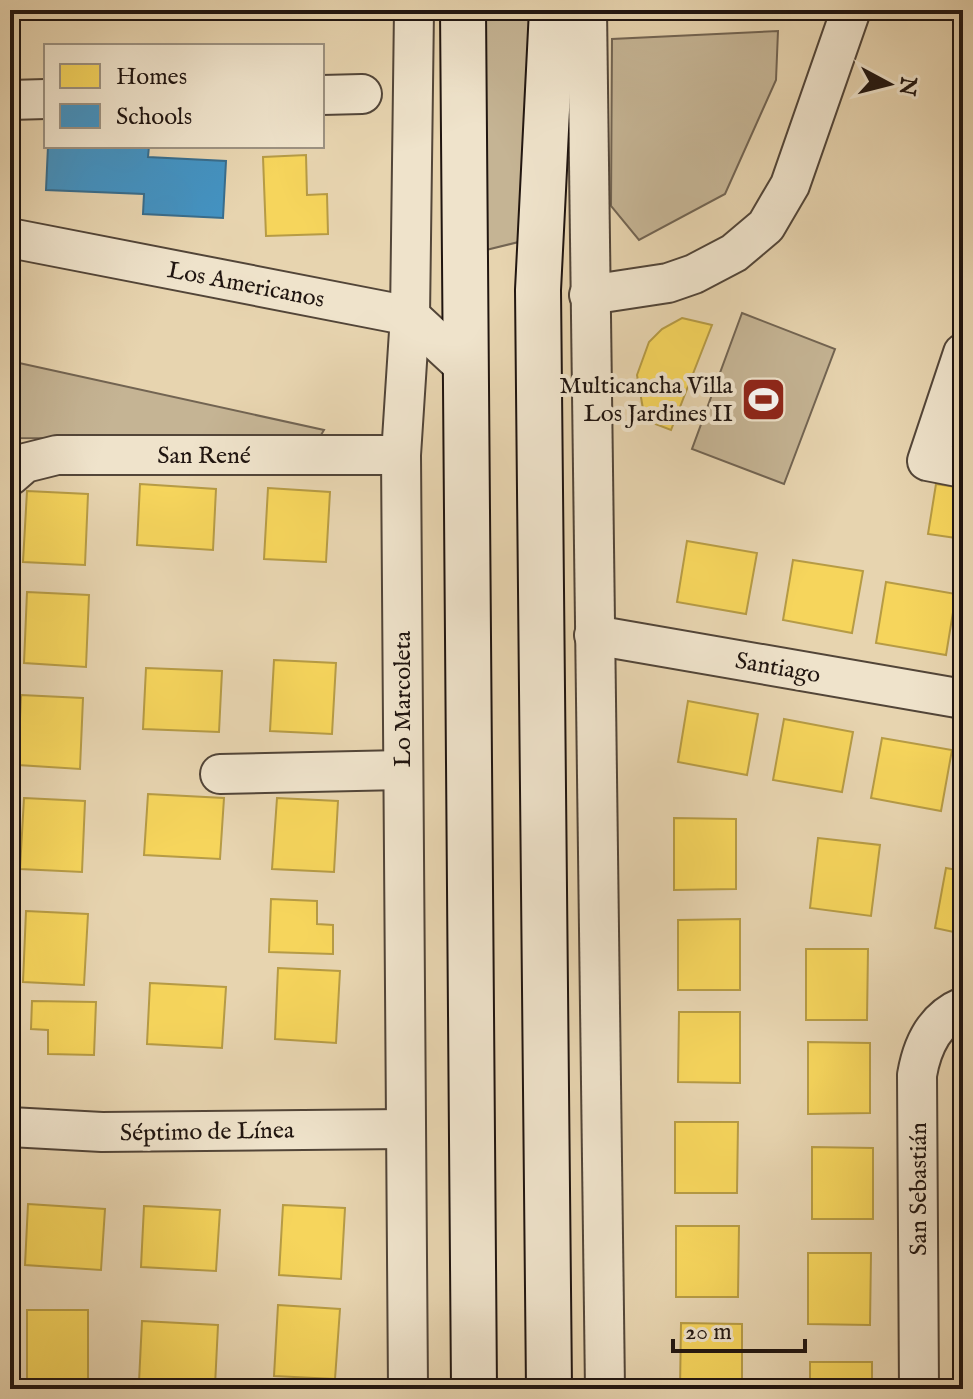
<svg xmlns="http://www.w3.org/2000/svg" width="973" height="1399" font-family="'IM FELL English',serif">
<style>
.green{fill:#c5b494;stroke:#726452;stroke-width:2}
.homes{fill:#f6d55c;stroke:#b69b45;stroke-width:2}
.schools{fill:#4393c3;stroke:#386d8d;stroke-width:2}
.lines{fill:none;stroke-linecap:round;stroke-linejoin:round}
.street-casing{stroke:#524538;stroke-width:42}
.secondary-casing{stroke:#201510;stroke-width:48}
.street{stroke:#efe3cb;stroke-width:38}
.secondary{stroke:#efe3cb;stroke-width:44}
.labels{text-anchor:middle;stroke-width:8;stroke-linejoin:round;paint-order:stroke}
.street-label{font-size:24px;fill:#201510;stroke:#efe3cb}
.poi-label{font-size:24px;fill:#201510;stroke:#efe3cb;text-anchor:end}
</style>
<rect width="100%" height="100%" fill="#e7d4af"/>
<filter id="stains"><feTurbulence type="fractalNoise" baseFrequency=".0025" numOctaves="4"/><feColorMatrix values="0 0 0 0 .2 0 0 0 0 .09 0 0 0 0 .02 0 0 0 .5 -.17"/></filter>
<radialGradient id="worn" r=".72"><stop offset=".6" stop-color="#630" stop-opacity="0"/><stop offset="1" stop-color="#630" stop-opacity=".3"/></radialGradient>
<g class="green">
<path d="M476 10H539V237L478 252Z"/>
<path d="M778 31 776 80 725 194 639 240 611 206 612 39Z"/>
<path d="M742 313 835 349 784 484 692 449Z"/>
<path d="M10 361 324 430 318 440 10 438Z"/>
</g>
<g class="homes">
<path d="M306 155 307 195 327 194 328 234 266 236 263 157Z"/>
<path d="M682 318 712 325 671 430 645 420 637 375 649 342 662 329Z"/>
<path d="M140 484 216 489 213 550 137 545Z"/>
<path d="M936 484 963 488V539L928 534Z"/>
<path d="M268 488 330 492 326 562 264 559Z"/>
<path d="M27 491 88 494 85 565 23 562Z"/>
<path d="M687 541 757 553 746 614 677 602Z"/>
<path d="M793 560 863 571 852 633 783 620Z"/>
<path d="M886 582 956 594 946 655 876 643Z"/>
<path d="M27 592 89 595 86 667 24 663Z"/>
<path d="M274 660 336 663 332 734 270 731Z"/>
<path d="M146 668 222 671 219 732 143 729Z"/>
<path d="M21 695 83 698 80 769 18 765Z"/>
<path d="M688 701 758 714 747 775 678 762Z"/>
<path d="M784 719 853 732 842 792 773 780Z"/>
<path d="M882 738 952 750 941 811 871 798Z"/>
<path d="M148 794 224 798 220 859 144 855Z"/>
<path d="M24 798 85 801 82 872 20 869Z"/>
<path d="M277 798 338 801 334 872 272 869Z"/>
<path d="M674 818 736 819V889L674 890Z"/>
<path d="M818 838 880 845 871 916 810 908Z"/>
<path d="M946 868 963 871V934L935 928Z"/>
<path d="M271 899 317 901V924L333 925V954L269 952Z"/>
<path d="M26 911 88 914 84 985 23 982Z"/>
<path d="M740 919V990H678V920Z"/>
<path d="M806 949H868L867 1020H806Z"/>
<path d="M278 968 340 971 336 1043 275 1039Z"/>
<path d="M150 983 226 987 222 1048 147 1044Z"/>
<path d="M32 1001 96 1002 94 1055 48 1054V1030L31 1029Z"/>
<path d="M679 1012H740V1083L678 1082Z"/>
<path d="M808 1042 870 1043V1113L808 1114Z"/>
<path d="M675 1122H738L737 1193H675Z"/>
<path d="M812 1147 873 1148V1219H812Z"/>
<path d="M28 1204 105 1209 101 1270 25 1265Z"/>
<path d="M283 1205 345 1208 341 1279 279 1275Z"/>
<path d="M144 1206 220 1210 216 1271 141 1267Z"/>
<path d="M676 1226H739L738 1297H676Z"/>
<path d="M808 1253H871L870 1325 808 1324Z"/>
<path d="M278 1305 340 1309 335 1379 274 1376Z"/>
<rect x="27" y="1310" width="61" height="76"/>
<path d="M142 1321 218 1325 215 1386 139 1382Z"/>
<path d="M681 1323 742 1324V1389H680Z"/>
<rect x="810" y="1362" width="62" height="27"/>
</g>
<path class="schools" d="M48 146H149L148 157 226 161 223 218 143 214 144 194 46 190Z"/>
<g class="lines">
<defs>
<g id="street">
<path d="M587 10 605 1389"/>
<path d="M322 95 362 94"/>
<path d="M10 100 46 99"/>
<path d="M10 238 410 316 464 366"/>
<path d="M589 295 668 283 694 274 734 253 766 226 790 185 851 10"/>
<path d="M963 353 927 461 963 468"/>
<path d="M10 476 25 463 57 455H401"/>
<path d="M594 635 963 699"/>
<path d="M220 774 402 770"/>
<path d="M10 1127 102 1132 404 1129"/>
<path d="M408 1389 401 455 410 316 414 10"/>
<path d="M919 1389 917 1075C922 1046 934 1019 963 1007"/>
</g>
<g id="secondary">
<path d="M463 10 474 1389"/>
<path d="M549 1389 538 290 552 10"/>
</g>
</defs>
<use href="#street" class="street-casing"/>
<use href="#secondary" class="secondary-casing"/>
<use href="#street" class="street"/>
<use href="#secondary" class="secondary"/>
</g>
<defs>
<symbol id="stadium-square" viewBox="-11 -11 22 22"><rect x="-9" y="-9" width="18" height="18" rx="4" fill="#8f2418" stroke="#efe3cb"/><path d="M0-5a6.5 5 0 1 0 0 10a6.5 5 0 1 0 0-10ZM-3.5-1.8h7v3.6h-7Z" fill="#fff"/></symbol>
</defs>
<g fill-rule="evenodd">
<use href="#stadium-square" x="738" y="374" width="51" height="51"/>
</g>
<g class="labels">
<g class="street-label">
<text transform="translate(246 284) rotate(11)" y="8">Los Americanos</text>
<text x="204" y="463">San René</text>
<text transform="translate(778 667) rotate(10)" y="8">Santiago</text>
<text transform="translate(402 699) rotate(-90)" y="8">Lo Marcoleta</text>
<text transform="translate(207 1131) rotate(-1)" y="8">Séptimo de Línea</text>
<text transform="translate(918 1189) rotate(-90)" y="8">San Sebastián</text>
</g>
<g class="poi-label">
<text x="733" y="393">Multicancha Villa<tspan x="733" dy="28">Los Jardines II</tspan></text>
</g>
</g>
<rect width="973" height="1399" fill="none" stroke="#e7d4af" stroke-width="40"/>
<rect x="12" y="12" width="949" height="1375" fill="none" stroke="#201510" stroke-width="4"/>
<rect x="20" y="20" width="933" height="1359" fill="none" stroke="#201510" stroke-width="2"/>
<rect x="44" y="44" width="280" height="104" fill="#efe3cb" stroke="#9c9180" stroke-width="2"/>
<rect x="60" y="64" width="40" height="24" fill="#f6d55c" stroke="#9c9180" stroke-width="2"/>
<text x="116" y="84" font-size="24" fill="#201510">Homes</text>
<rect x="60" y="104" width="40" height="24" fill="#4393c3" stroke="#9c9180" stroke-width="2"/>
<text x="116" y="124" font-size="24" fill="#201510">Schools</text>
<g transform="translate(889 84) rotate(97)" stroke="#efe3cb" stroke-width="6" paint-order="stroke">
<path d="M0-6L14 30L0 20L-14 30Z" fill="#201510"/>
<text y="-12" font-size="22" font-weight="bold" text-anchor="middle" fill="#201510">N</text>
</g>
<path d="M673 1339v12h132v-12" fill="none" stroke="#201510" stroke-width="4"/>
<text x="685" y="1339" font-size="24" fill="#201510" stroke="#efe3cb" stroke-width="6" paint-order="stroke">20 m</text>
<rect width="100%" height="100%" filter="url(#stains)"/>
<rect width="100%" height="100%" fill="url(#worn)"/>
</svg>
